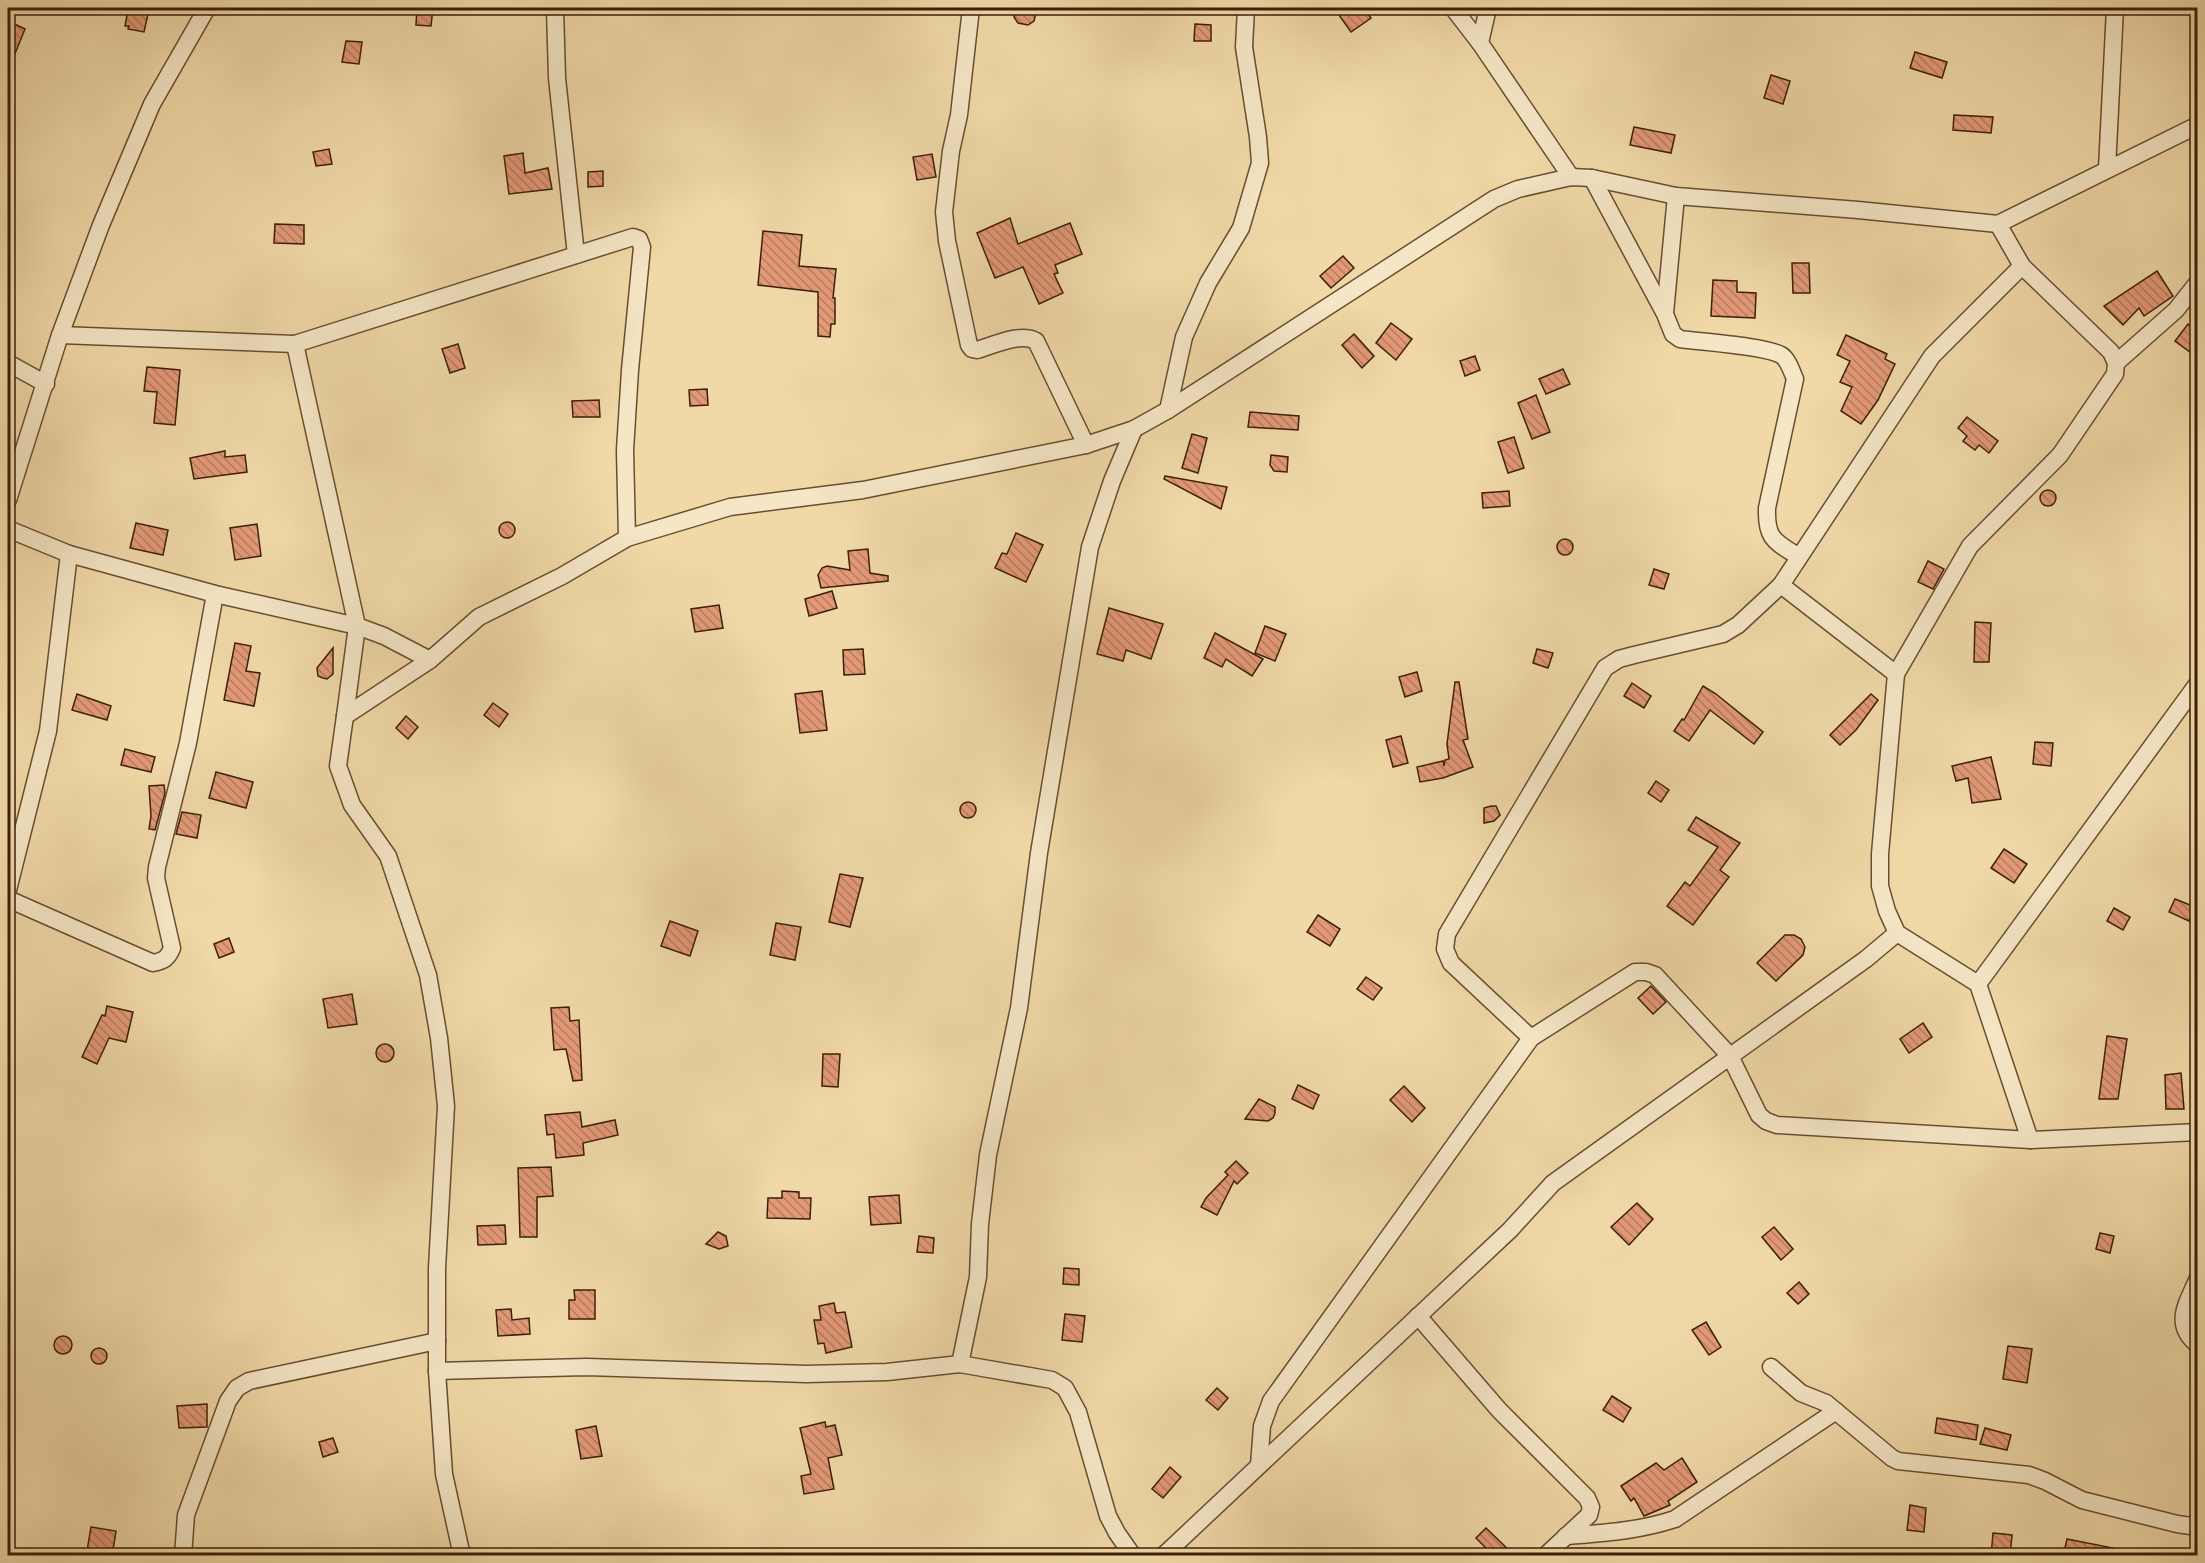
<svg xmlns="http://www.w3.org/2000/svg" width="2205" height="1563" font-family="'IM FELL Double Pica',serif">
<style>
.building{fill:url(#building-back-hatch);stroke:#3b1f09;stroke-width:1.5}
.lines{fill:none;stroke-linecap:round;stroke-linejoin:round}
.street-casing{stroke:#684e30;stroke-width:19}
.street{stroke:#f5e6c6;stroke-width:16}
</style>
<defs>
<pattern id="building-back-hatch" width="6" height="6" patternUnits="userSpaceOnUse" patternTransform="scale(1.5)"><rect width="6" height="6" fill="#e39976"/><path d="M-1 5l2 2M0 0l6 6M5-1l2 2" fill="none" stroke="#b97c5f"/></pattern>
</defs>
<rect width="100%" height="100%" fill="#f0d9a7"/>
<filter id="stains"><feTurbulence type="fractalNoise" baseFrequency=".00333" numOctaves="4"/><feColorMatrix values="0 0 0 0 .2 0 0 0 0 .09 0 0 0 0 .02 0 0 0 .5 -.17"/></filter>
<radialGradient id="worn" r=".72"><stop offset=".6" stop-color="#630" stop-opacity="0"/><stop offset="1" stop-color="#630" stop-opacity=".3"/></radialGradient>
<g class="building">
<path d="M417 8H433L431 26 416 25Z"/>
<path d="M1014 8H1037L1034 21 1028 25 1018 23 1014 17Z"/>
<path d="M1334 8H1364L1371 18 1351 32Z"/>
<path d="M128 10 148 14 144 32 128 29 129 26H125Z"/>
<path d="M8 21 25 29 8 71Z"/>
<path d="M1195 24 1211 25V41H1194Z"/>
<path d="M346 41 362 42 359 64 342 62Z"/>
<path d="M1915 52 1947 62 1942 78 1910 68Z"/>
<path d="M1771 75 1790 81 1783 104 1764 98Z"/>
<path d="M1954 115 1993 117 1991 133 1953 130Z"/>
<path d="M1634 127 1675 135 1671 153 1630 145Z"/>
<path d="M329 149 332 164 316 166 313 152Z"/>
<path d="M523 153 525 173 548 168 552 189 509 194 504 156Z"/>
<path d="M932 154 936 177 917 180 913 157Z"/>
<path d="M603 171V186L588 187V172Z"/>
<path d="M1010 218 1018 244 1070 223 1082 254 1055 265 1058 273 1054 274 1063 293 1039 304 1023 267 995 278 977 233Z"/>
<path d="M275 224 304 225V244L274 243Z"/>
<path d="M763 231 802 235 799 266 836 269 833 298H835V324H831L830 337 818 336V292L758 285Z"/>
<path d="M1343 256 1354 268 1331 288 1320 276Z"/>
<path d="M1792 263H1809L1810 293H1793Z"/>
<path d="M2157 271 2173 296 2144 316 2139 308 2123 325 2104 306Z"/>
<path d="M1713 280 1737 281V292L1756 293 1755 318 1711 316Z"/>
<path d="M1391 323 1412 339 1396 360 1376 343Z"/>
<path d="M2188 324 2198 332V358L2175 341Z"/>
<path d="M1354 334 1374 356 1362 368 1342 345Z"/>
<path d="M1846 335 1887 354 1885 359 1895 364 1878 400 1861 424 1841 411 1852 387 1840 382 1850 361 1837 355Z"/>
<path d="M458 344 465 368 450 373 442 349Z"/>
<path d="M1475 356 1480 370 1465 376 1460 361Z"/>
<path d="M147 367 180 370 175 425 154 423 157 392 144 391Z"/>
<path d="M1563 369 1570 384 1546 394 1539 379Z"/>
<path d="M707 389 708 405 690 406 689 390Z"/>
<path d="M1536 395 1550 432 1532 439 1518 403Z"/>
<path d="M599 400 600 417H573L572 401Z"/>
<path d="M1250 412 1299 416 1298 430 1248 427Z"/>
<path d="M1967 417 1998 441 1989 453 1979 445 1975 450 1963 441 1967 436 1958 428Z"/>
<path d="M1192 434 1207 438 1198 473 1182 468Z"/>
<path d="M1514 437 1524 468 1508 473 1498 442Z"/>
<path d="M225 451V457L245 455 247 472 194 479 190 458Z"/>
<path d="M1271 455 1288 457 1287 472 1274 471 1270 465Z"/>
<path d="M1165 476 1227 487 1221 509 1164 479Z"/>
<circle cx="2048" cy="498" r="8"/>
<path d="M1509 491 1510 506 1483 508 1482 493Z"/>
<circle cx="507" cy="530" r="8"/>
<path d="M136 523 168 530 163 555 130 548Z"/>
<path d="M257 524 261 556 235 560 230 528Z"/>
<path d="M1016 533 1043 545 1026 582 995 568 1002 553 1007 554Z"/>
<circle cx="1565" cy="547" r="8"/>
<path d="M868 549 870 573 888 576V581L821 588 818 575 822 568 827 566 850 570 848 551Z"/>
<path d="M1928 561 1944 569 1933 589 1918 582Z"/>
<path d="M1654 569 1669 574 1664 589 1649 585Z"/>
<path d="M832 591 837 608 809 616 805 599Z"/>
<path d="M719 605 723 628 695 632 691 609Z"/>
<path d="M1109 608 1163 624 1151 659 1126 650 1123 661 1097 654Z"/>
<path d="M1975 622 1991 623 1989 662H1974Z"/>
<path d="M1265 626 1286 634 1275 661 1255 653Z"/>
<path d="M1215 633 1263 659 1252 676 1226 659 1222 667 1204 658Z"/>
<path d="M235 643 251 646 246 671 260 673 254 706 224 700Z"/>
<path d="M333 648V674L327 679 323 678 318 676 317 668Z"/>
<path d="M863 649 865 674 844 675 843 650Z"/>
<path d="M1537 649 1553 653 1548 668 1533 663Z"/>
<path d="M1417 672 1422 691 1405 697 1399 677Z"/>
<path d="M1455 682H1459L1468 739 1463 740 1473 767 1443 778 1420 782 1417 767 1443 761 1444 766 1445 760 1449 759 1447 744Z"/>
<path d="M1632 683 1651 696 1644 708 1624 696Z"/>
<path d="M1703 686 1716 694 1763 732 1754 744 1710 710 1689 741 1674 731 1682 719 1684 720Z"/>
<path d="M822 691 827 730 800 733 795 694Z"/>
<path d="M77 694 111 706 107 720 72 710Z"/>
<path d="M1871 694 1878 700 1856 730 1840 745 1830 735Z"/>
<path d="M493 703 508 714 499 727 484 715Z"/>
<path d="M406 716 418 727 408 739 396 728Z"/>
<path d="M1401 736 1408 763 1393 767 1386 740Z"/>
<path d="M2035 742 2053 743 2051 766 2033 764Z"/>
<path d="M125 749 155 757 151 772 121 765Z"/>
<path d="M1991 757 2001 799 1972 803 1968 778 1956 781 1952 766Z"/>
<path d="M216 772 253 782 246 808 209 798Z"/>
<path d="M1656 781 1669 790 1661 802 1648 793Z"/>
<path d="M164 785 165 793 155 830 149 829 151 816 149 786Z"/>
<circle cx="968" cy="810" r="8"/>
<path d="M1491 806H1496L1500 815 1494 821 1484 823V808Z"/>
<path d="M182 812 201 815 197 838 176 834Z"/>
<path d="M1696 817 1740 843 1720 870 1729 877 1693 925 1667 906 1685 882 1690 886 1718 847 1688 830Z"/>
<path d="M2004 849 2027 864 2014 883 1991 868Z"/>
<path d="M840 874 863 878 850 927 829 922Z"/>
<path d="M2175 899 2195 907 2189 921 2169 912Z"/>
<path d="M2114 908 2130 917 2123 930 2107 921Z"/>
<path d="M1318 915 1340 929 1330 946 1307 932Z"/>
<path d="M670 921 698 931 690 956 661 946Z"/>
<path d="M776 923 801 927 795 960 770 955Z"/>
<path d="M1785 935H1794L1801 939 1805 947 1803 955 1776 981 1757 963Z"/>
<path d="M229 938 234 952 219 958 214 944Z"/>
<path d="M1366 977 1382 988 1373 1000 1357 989Z"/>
<path d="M1651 986 1666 1002 1653 1014 1638 998Z"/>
<path d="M352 994 357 1024 328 1028 323 999Z"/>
<path d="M107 1006 133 1012 126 1042 109 1038 97 1064 82 1057 102 1015 105 1016Z"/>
<path d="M569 1007 570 1021 579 1020 582 1080 573 1081 566 1049 554 1050 551 1008Z"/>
<path d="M1923 1023 1932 1037 1909 1053 1900 1039Z"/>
<path d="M2107 1036 2127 1039 2118 1099H2099Z"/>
<circle cx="385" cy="1053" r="9"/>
<path d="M823 1054H840L838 1087 822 1086Z"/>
<path d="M2181 1073 2184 1109H2166L2165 1075Z"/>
<path d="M1298 1085 1319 1095 1313 1109 1292 1099Z"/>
<path d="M1404 1086 1425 1108 1412 1122 1390 1100Z"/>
<path d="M1259 1099 1275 1107V1113L1273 1118 1268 1121 1245 1119Z"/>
<path d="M580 1112 582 1127 615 1120 618 1135 583 1143 584 1155 556 1158 554 1134 547 1135 545 1115Z"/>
<path d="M1236 1161 1248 1173 1237 1184 1234 1181 1217 1215 1201 1207 1206 1198 1228 1175 1225 1172Z"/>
<path d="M551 1167 553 1196 537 1197V1237H520L518 1168Z"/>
<path d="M782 1191 799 1192V1198H811L810 1219 767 1218 768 1198H782Z"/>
<path d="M899 1195 901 1223 871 1225 869 1197Z"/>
<path d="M1637 1203 1653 1219 1629 1245 1611 1227Z"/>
<path d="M505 1225 506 1244 478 1245 477 1226Z"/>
<path d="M1774 1227 1793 1249 1781 1260 1762 1237Z"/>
<path d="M718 1232 726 1236 728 1246 719 1249 706 1244Z"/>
<path d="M2100 1233 2114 1236 2110 1253 2096 1249Z"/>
<path d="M919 1236 934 1238 933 1253 917 1252Z"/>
<path d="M1064 1268 1079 1269V1285L1063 1284Z"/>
<path d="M1799 1282 1809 1294 1798 1304 1787 1293Z"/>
<path d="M574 1290H595V1319H569V1300H575Z"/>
<path d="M834 1303 836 1313 845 1312 852 1347 826 1353 824 1343 818 1344 814 1320H821L819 1306Z"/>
<path d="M511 1309 512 1320 529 1318 530 1334 498 1336 496 1310Z"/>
<path d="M1065 1314 1085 1316 1082 1342 1062 1340Z"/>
<path d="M1706 1322 1721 1347 1709 1355 1692 1330Z"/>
<circle cx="63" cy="1345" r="9"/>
<path d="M2008 1346 2032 1349 2027 1383 2003 1379Z"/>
<circle cx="99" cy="1356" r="8"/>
<path d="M1217 1388 1228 1398 1218 1410 1206 1400Z"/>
<path d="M1612 1396 1631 1408 1623 1422 1603 1410Z"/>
<path d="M207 1404V1427L179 1428 177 1406Z"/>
<path d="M1937 1418 1978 1425 1976 1440 1935 1433Z"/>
<path d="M825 1422 826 1427 835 1425 842 1455 828 1458 834 1489 804 1494 801 1476 811 1474 800 1428Z"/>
<path d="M596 1426 602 1456 581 1459 576 1430Z"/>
<path d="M1985 1428 2011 1435 2007 1450 1980 1444Z"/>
<path d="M333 1438 338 1452 323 1457 319 1442Z"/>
<path d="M1682 1458 1697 1482 1668 1501 1670 1505 1644 1516 1634 1498 1631 1501 1621 1486 1656 1463 1664 1470Z"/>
<path d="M1170 1467 1181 1477 1163 1498 1152 1489Z"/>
<path d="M1910 1505 1926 1508 1924 1532 1907 1530Z"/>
<path d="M91 1527 116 1531 112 1556 87 1551Z"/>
<path d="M1486 1528 1515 1556H1494L1476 1538Z"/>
<path d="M1993 1533 2012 1535 2010 1556H1991Z"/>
<path d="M2067 1539 2113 1548 2112 1556H2063Z"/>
</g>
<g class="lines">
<defs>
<g id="street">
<path d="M555 8 557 78 576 255"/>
<path d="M971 8 959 115 951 151 944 212 947 241 969 345 972 349 977 350C994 345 1021 332 1036 341L1086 445"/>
<path d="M1453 8 1480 43"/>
<path d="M1488 8 1480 43 1571 177"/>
<path d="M2107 169 2115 8"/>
<path d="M1592 178 1665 314 1673 334 1680 339C1701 342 1766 346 1781 355 1788 359 1792 372 1795 379L1767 508C1766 539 1774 541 1799 557"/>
<path d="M1998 224 2022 266 2111 352 2116 363 2115 374 2060 455 1970 546 1896 674 1880 854V886L1887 911 1897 933 1978 984 2030 1140 2198 1132"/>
<path d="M1665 313 1676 196"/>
<path d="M60 335 295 344 633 237 639 239 642 247 630 370 625 450 627 538"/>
<path d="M295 344 357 626 384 636 430 660"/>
<path d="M8 363 46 384"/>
<path d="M2116 363 2176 310 2198 282"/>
<path d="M1168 410 1184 337 1208 283 1241 228 1260 163 1258 137 1244 47 1246 8"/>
<path d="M8 500 60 335 101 225 152 104 207 8"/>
<path d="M8 529 69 554 215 594 357 626 345 716"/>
<path d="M1781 585 1896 674"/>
<path d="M8 890 48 731 69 554"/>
<path d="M8 899 153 963C164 961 168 958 172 948L156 878 157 867 188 743 215 594"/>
<path d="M1978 984 2198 683"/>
<path d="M1531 1038 1451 963 1445 949 1447 934 1605 668 1619 659 1634 655 1723 634 1738 625 1781 585 1932 356 2022 266"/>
<path d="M2198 1278C2187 1304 2172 1324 2198 1345"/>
<path d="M1418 1316 1499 1410 1587 1498 1591 1507 1589 1515 1545 1556"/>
<path d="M960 1364 1052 1380 1065 1388 1078 1412 1108 1516 1117 1533 1133 1556"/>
<path d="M1771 1367 1801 1393 1826 1403 1892 1458 1898 1461 2029 1475 2045 1481 2082 1500 2177 1524 2198 1527"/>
<path d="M437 1371 587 1367 806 1374 887 1372 960 1364 978 1277 980 1224 988 1155 1019 1008 1039 853 1090 547 1112 481 1134 429"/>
<path d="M1259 1465 1262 1426 1271 1401 1531 1038 1635 972H1646L1655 975 1730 1056 1759 1115 1766 1121 1777 1125 2030 1140"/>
<path d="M1566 1536C1603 1533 1639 1531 1675 1519L1836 1411"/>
<path d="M183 1556 186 1515 228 1401 237 1388 249 1381 437 1341"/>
<path d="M462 1556 444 1474 437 1371V1268L446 1106 439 1038 428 975 388 856 352 805 338 766 345 716 430 660 479 617 562 576 627 538 730 507 863 490 1086 445 1134 429 1168 410 1494 199 1518 189 1571 177 1592 178 1676 196 1858 210 1998 224 2198 125"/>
<path d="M1163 1556 1510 1230 1553 1183 1866 959 1897 933"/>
</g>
</defs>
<use href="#street" class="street-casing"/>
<use href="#street" class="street"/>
</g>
<rect width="2205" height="1563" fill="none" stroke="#f0d9a7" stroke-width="30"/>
<rect x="9" y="9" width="2187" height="1545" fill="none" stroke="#3b1f09" stroke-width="3"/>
<rect x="15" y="15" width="2175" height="1533" fill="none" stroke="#3b1f09" stroke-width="1.5"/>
<rect width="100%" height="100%" filter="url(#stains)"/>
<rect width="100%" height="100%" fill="url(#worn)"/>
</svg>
